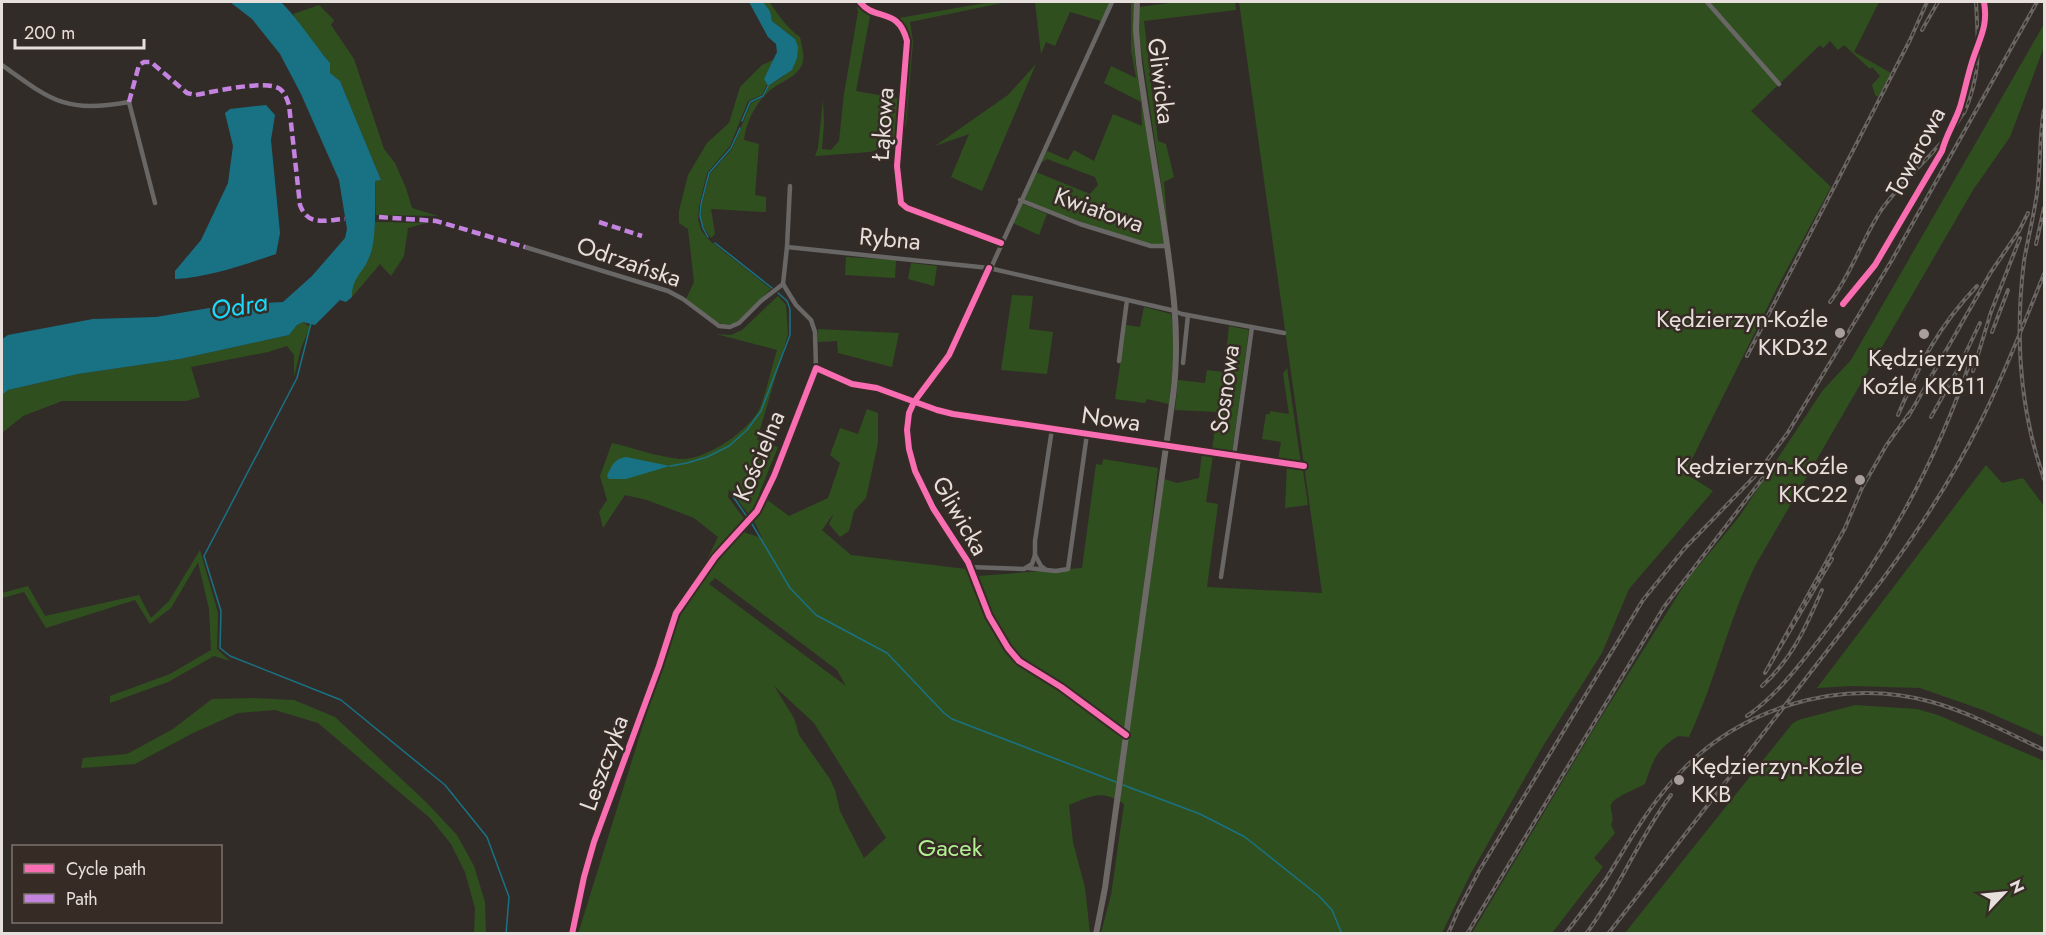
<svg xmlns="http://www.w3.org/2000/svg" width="2046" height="935" font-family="Jost,sans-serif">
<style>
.green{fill:#304f1f;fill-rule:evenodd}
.water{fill:#197284}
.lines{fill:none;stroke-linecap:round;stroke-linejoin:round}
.stream{stroke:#197284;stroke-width:1.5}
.street{stroke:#686765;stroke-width:4.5}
.secondary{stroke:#6c6966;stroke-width:6}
.rail-casing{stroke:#696664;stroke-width:4}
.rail{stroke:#362b25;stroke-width:1.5;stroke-dasharray:4.5;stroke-linecap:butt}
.quiet{stroke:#c483df;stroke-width:4.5;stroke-dasharray:9 4.5;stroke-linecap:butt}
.cycleway-casing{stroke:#362b25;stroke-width:10}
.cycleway{stroke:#f96db3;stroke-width:6}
.poi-dot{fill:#a7a09d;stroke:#362b25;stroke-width:2}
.labels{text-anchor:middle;stroke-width:5;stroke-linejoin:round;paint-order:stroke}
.street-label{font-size:24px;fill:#e6dfdb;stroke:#362b25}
.poi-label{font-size:24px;fill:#e6dfdb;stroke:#362b25;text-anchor:end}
.park-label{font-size:24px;fill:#aff090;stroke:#362b25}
.water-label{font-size:26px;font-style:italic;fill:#1bd9fc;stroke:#362b25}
</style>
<rect width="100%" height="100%" fill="#322c29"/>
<g class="green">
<path d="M763 2H769C779 15 786 27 800 37 802 46 805 56 802 65 796 77 783 81 773 88 757 100 746 121 744 140L759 144 755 195 766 197V212L711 209 715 234 711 238 704 228 701 217 702 204 710 174 732 149 751 103 764 97 768 86 784 76 795 39 772 21 770 11Z"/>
<path d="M991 2H1007L910 22 913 42 906 127 903 126 909 42 906 30 899 18Z"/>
<path d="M1035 2H1110L1101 21 1070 12 1055 46 1046 42 1041 54Z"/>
<path d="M1131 2H1134L1135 60 1164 244C1143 246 1123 236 1104 230 1076 220 1049 211 1023 199L1036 172 1090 194 1098 185 1095 177 1047 159 1041 163 1047 151 1068 160 1074 150 1094 161 1113 114 1142 126 1141 102 1104 83 1111 66 1136 78 1131 50Z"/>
<path d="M1177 2H1235L1236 10 1144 21 1158 141 1166 144 1174 177 1164 182 1168 231 1139 34V7Z"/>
<path d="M1239 2H1879L1854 52 1891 73 1878 97 1875 95 1872 85 1880 76 1872 67 1870 69 1844 45 1838 50 1830 41 1823 48 1820 45 1751 111 1831 187 1780 282 1685 473 1713 491 1629 589 1602 653 1543 746 1470 875 1442 933H1101L1111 895 1124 804C1102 789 1091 796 1069 805L1073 842 1085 888 1090 933 578 934 671 635 718 537 694 518 647 500 625 495 603 528 599 512 607 500 600 476 612 443C634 448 658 457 680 459 705 461 750 430 760 408 767 390 771 369 777 350L716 334 731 335 742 330 778 296 786 305 788 334 757 440 778 447 759 494 762 496 750 516 729 489 728 497 746 521 739 530H743L746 533 762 538 754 521 766 499 789 516 828 498 840 463 830 455 840 428 858 434 867 409 878 413V443L866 498 854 511 849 531 840 537 829 524 834 513 822 530 851 555 966 569 978 576 1082 568 1096 464 1102 465 1103 459 1158 468 1146 574 1150 583 1164 479 1177 483 1199 478 1202 453 1213 455 1206 502 1218 504 1207 587 1322 593ZM715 578 837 670 846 686 709 584ZM774 686 814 723 886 838 864 858 840 811 835 790 830 779 799 735 794 718Z"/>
<path d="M319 5 334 20 331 25 354 59 384 149 395 163 406 188 412 208 438 216 376 215 375 181 381 180 340 81 330 73V63L302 29 293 14Z"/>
<path d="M857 6 870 16 856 91 900 99 897 143 870 152 815 156 818 148 823 100 824 123 822 149 831 150 839 141 844 94 858 12Z"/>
<path d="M2044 24V47L2010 137 1973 190 1755 566C1728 621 1715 682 1689 737L1678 736C1656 750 1653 760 1645 784 1638 788 1612 798 1611 805 1610 813 1615 815 1611 825L1615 833 1594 858 1603 867 1552 933H1472L1598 722 1688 579 1739 517 1823 390 1851 360Z"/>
<path d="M775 59 764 79 767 84 762 95 748 101 730 146 707 173 699 206 698 219 701 230 709 240 771 289 737 322C718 332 700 309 686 299L694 282 688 229 679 223V211L688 175 694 165 707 143 729 123 740 87 762 65Z"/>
<path d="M1036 64 982 191 951 177 969 134 935 146 1008 95Z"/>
<path d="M1021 203 1047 214 1039 235 1013 223Z"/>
<path d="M375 222 426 223 408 228 404 256 391 276 380 264 352 297V284L370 257Z"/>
<path d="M846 257 896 260 895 278 845 275Z"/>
<path d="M911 263 937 266 934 286 908 279Z"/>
<path d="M1012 295 1033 296 1029 329 1053 332 1047 374 1001 370Z"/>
<path d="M1144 307 1171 314C1177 343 1172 374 1169 404L1147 399 1145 403 1115 399 1126 325 1140 327Z"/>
<path d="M303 322 310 327 301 348 294 377V355L287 346 268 352 191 367 200 397 186 401H62L23 416 2 433V395L8 390 78 374 180 359 289 335 297 325Z"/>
<path d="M1229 326 1249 330 1232 453 1212 450 1217 412 1175 410 1178 380 1205 383 1207 370 1224 372Z"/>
<path d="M818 329 899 333 892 367 838 353 837 341 818 342Z"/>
<path d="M1287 368 1301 464 1278 460 1281 442 1262 439 1266 414H1270V411L1289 414 1283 374Z"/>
<path d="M1287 465 1299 467 1303 471 1308 505 1285 508Z"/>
<path d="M1986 465 2002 483 2023 478 2044 506V737L1983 710 1920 688 1853 686 1817 688Z"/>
<path d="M200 550 218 613 217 649 230 661 214 656 168 682 110 703V696L170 674 211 650 209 609 198 562 171 608 150 624 135 600 46 628 24 592 2 598V593L28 586 45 616 139 595 151 618 169 601Z"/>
<path d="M254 698 294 700 335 717 426 802 457 835 474 866 485 902 486 933H474L475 908 465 872 451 844 430 818 318 723 275 710 238 713 193 733 135 764 81 768 83 758 127 754 173 729 212 699Z"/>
<path d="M1855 705 1917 709 1938 715 2044 761V933H1625L1792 724 1798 720Z"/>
</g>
<g class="water">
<path d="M230 2H281C299 20 313 43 330 63V73L340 81 381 180 375 181C375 200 377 242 369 258 362 274 352 278 352 297L346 302 340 300 315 325 303 322 297 325 289 335 180 359 78 374 8 390 2 395V339L8 335 93 319 156 317 227 305 283 302 312 276 345 238 347 229 339 180 301 94 280 54 252 19Z"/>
<path d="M749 2H763L770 11 772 21 795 39 798 47 797 58 792 70 768 86 764 79 777 52 776 44 768 37Z"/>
<path d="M266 105 275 115 271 140 280 233 276 254C243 265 210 277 175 279V271L201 240 228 183 233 146 225 113 230 109Z"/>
<path d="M626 457 670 466 626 479H609L607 476C612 465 614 459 626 457Z"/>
</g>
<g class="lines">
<g class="stream">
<path d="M742 121 750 102 763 96 768 86"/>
<path d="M708 237 703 228 700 216 701 204 709 173 731 148 740 128"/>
<path d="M715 243 772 288"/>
<path d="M311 323 297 378 204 556 221 611 220 648 230 656 341 700 445 785 487 837 509 897 506 934"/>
<path d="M670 466 687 463 707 457 729 446 747 430 761 411 790 335V309L787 301 778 293"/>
<path d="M732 495 752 524 790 588 816 615 887 653 944 713 952 719 1116 782"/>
<path d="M1123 785 1200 814 1245 837 1319 896 1332 910 1342 934"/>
</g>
<g class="street">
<path d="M860 2C875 22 898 6 907 41L897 166 901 203 907 208 1001 243"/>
<path d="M1112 2 959 338 949 355 914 402 909 413 907 430 909 449 921 487 968 562 989 616 1008 648 1019 661 1061 687 1126 735"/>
<path d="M1707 2 1779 84"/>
<path d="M2 65C52 101 65 113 129 102L155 203"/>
<path d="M1020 200 1080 224 1151 246H1167"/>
<path d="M525 247 668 291 683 299 719 326 730 327 739 323 761 301 783 284"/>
<path d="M787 247 790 186"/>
<path d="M783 284 787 247 989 268 1171 310 1182 314 1284 333"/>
<path d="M1843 304 1875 265 1942 151C1946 135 1955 122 1960 107 1965 90 1968 73 1974 56 1981 36 1988 24 1984 2"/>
<path d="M1119 361 1127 300"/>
<path d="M1183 363 1188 315"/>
<path d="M816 368 852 384 877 388 937 410 953 414 1304 466"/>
<path d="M1234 456 1252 327"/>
<path d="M1035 555 1041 566 1045 569"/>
<path d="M970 567 1024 569 1032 564 1035 555V541L1052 429"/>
<path d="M1028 568 1056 571 1068 569 1087 434"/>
<path d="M1221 577 1239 457"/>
<path d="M572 934 584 877 594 842 659 666 676 613 715 557 757 511 774 476 816 368 815 332 811 320 796 305 783 284"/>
</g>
<path class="secondary" d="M1096 934 1105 888 1173 396C1181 335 1172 277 1163 218 1155 166 1146 115 1139 63L1136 30 1137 2"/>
<defs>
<g id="rail">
<path d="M1922 30 1938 2"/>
<path d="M2044 110C2039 137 2041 165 2037 193 2034 215 2028 238 2024 261 2015 334 2019 408 2044 479"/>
<path d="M1964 113C1982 73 1978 44 1976 2"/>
<path d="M2036 244 2044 208"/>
<path d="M1830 302C1852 273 1862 239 1882 209 1908 172 1946 147 1967 106"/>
<path d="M1992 332 2008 290"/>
<path d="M1747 356 1910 40 1927 2"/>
<path d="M1973 371 1991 312 2020 238"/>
<path d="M1898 415C1920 363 1938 327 1977 286"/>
<path d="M1908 417 1991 272 2019 231 2028 213"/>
<path d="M1931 417 1958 369 1980 323"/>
<path d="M1832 559 1765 673 1845 528 1862 488 1886 446 1911 411"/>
<path d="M1762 686C1792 659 1806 627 1822 590"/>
<path d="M1747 716C1776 696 1798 667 1819 640 1885 555 1937 461 1971 359"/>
<path d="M1448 934 1458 911 1479 871 1643 600 1685 548 1755 476 1787 434 1892 260 2037 2"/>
<path d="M1467 934 1664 607 1766 474"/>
<path d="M1565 934C1579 916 1593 898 1606 879 1626 847 1644 814 1669 785 1732 709 1837 676 1932 702 1971 713 2008 733 2044 750"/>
<path d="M1586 934C1619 890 1638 839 1671 795"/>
<path d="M1608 934 1882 580C1919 530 1953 477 1981 421 2005 373 2024 323 2044 274"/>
</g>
</defs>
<use href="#rail" class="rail-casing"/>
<use href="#rail" class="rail"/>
<g class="quiet">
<path d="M129 102 139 65 144 62H151L187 93 195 95C213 92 266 79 280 89 285 93 287 99 289 105L300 205C308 227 325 220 345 219"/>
<path d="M379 217 436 221 525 247"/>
<path d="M599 222 642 236"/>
</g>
<defs>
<g id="cycleway">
<path d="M860 2C875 22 898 6 907 41L897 166 901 203 907 208 1001 243"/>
<path d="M989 268 949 355 914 402 909 413 907 430 909 449 915 471 933 508 968 562 989 616 1008 648 1019 661 1061 687 1126 735"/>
<path d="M1843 304 1875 265 1942 151C1946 135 1955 122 1960 107 1965 90 1968 73 1974 56 1981 36 1988 24 1984 2"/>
<path d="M572 934 584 877 594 842 659 666 676 613 715 557 757 511 774 476 816 368 852 384 877 388 937 410 953 414 1304 466"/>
</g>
</defs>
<use href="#cycleway" class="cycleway-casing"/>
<use href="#cycleway" class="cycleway"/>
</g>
<g class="poi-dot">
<circle cx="1840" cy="333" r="6"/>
<circle cx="1924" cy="334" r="6"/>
<circle cx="1860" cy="480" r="6"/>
<circle cx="1679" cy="780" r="6"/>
</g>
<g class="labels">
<g class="street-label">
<text transform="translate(1161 81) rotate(83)" y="8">Gliwicka</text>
<text transform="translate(883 124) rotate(-86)" y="8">Łąkowa</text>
<text transform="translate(1916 152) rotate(-62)" y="8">Towarowa</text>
<text transform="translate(1099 210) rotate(19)" y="8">Kwiatowa</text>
<text transform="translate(890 239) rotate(5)" y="8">Rybna</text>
<text transform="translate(629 262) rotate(19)" y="8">Odrzańska</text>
<text transform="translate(1225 389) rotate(-82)" y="8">Sosnowa</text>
<text transform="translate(1111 419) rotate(8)" y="8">Nowa</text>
<text transform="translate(759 456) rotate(-67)" y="8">Kościelna</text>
<text transform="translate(960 516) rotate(60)" y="8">Gliwicka</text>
<text transform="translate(604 763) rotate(-70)" y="8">Leszczyka</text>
</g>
<g class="poi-label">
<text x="1828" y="327">Kędzierzyn-Koźle<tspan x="1828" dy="28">KKD32</tspan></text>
<text x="1924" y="366" text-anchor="middle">Kędzierzyn<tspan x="1924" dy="28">Koźle KKB11</tspan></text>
<text x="1848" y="474">Kędzierzyn-Koźle<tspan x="1848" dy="28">KKC22</tspan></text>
<text x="1691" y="774" text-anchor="start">Kędzierzyn-Koźle<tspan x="1691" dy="28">KKB</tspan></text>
</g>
<g class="park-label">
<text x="950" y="856">Gacek</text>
</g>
<g class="water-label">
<text transform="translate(239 306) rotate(-10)" y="9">Odra</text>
</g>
</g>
<rect width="2046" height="935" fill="none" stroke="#e6dfdb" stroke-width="6"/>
<rect x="12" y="845" width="210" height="78" fill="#362b25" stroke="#7c736e" stroke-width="1.5"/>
<rect x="24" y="864" width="30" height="9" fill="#f96db3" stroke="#7c736e" stroke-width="1.5"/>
<text x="66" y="875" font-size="18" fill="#e6dfdb">Cycle path</text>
<rect x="24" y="894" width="30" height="9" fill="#c483df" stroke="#7c736e" stroke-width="1.5"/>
<text x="66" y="905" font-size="18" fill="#e6dfdb">Path</text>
<g transform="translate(2004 893) rotate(64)" stroke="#362b25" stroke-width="4.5" paint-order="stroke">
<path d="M0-4.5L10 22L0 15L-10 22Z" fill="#e6dfdb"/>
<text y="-9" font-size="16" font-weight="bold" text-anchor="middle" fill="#e6dfdb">N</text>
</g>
<path d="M15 39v9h129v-9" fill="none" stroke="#e6dfdb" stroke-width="3"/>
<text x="24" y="39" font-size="18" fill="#e6dfdb" stroke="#362b25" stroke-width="4.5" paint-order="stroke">200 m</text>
</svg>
